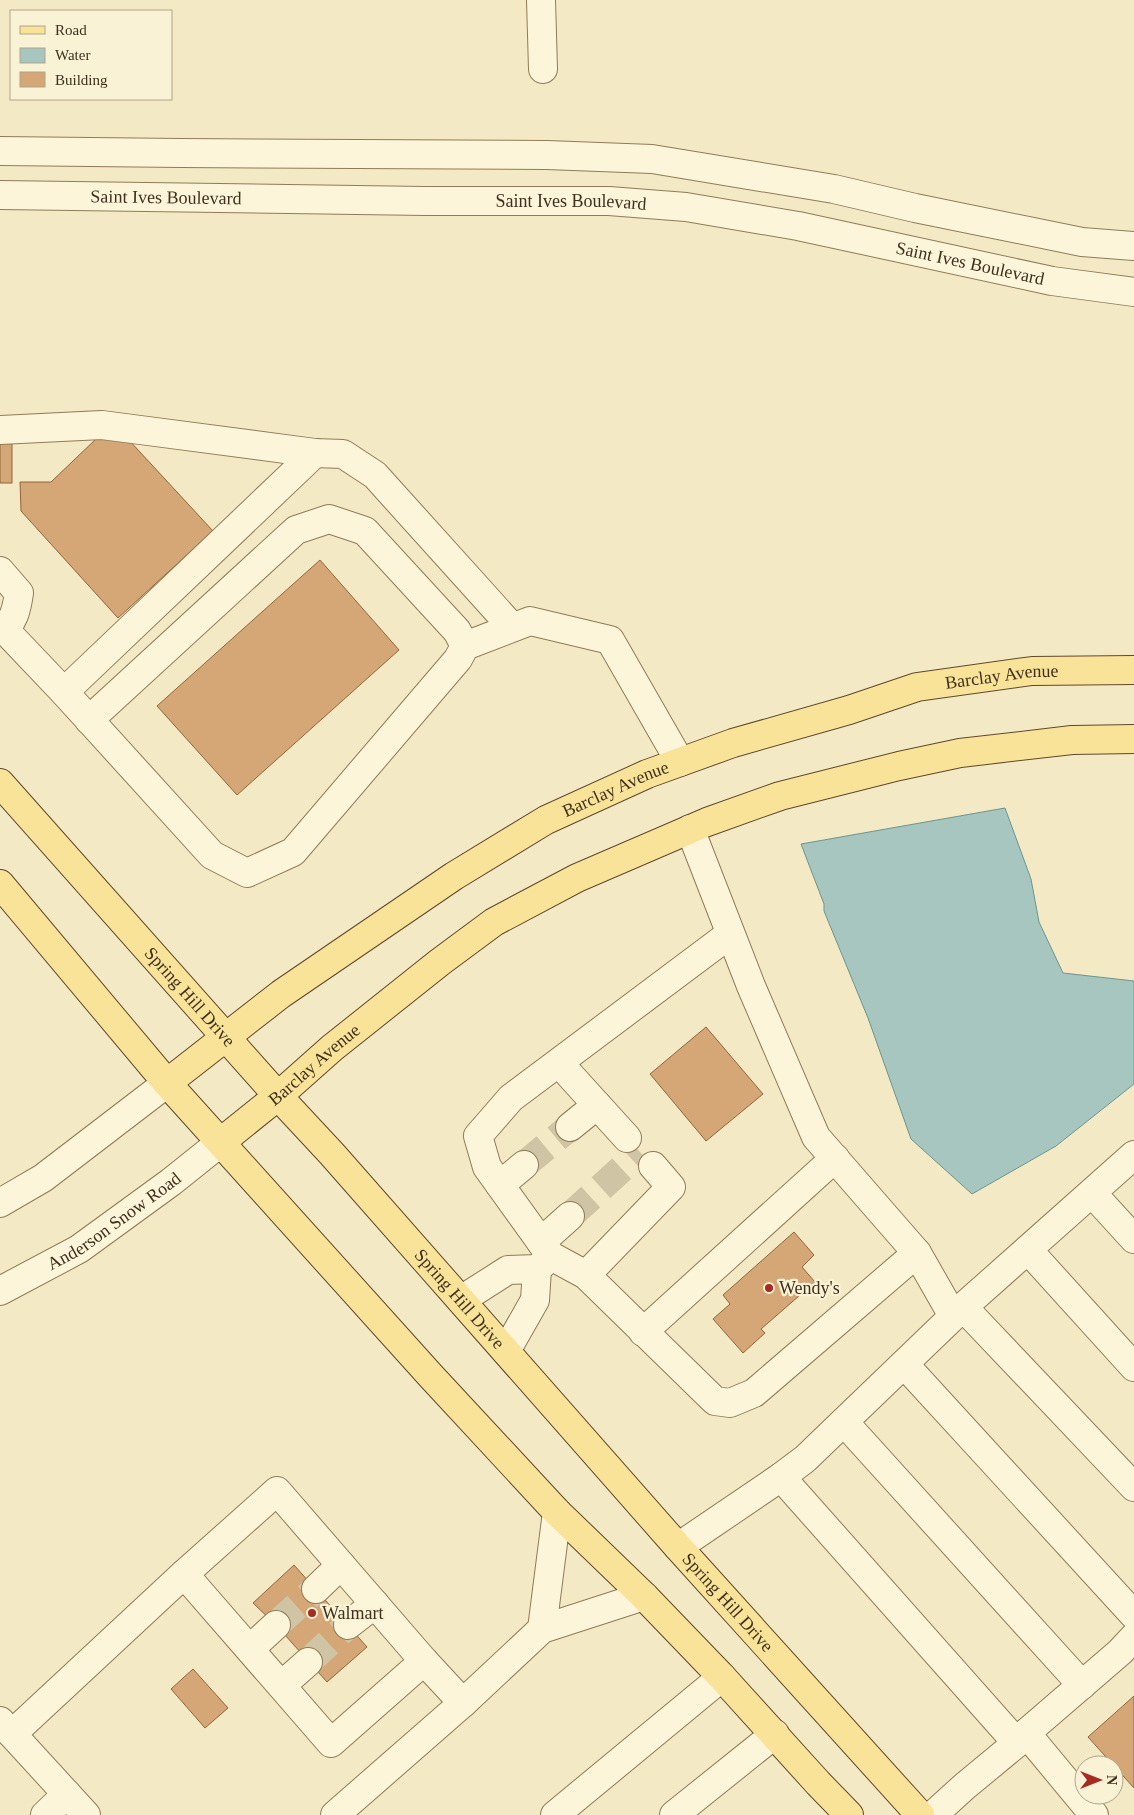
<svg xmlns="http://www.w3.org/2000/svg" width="1134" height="1815" font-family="'Times New Roman',serif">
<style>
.water{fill:#a6c6bf;stroke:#6c958e}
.building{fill:#d5a676;stroke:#92653b}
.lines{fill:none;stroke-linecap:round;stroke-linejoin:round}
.minor-tunnel{stroke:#cfc4a3;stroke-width:28;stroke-dasharray:28 14;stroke-linecap:butt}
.minor-casing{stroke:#907b58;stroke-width:30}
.major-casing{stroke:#5e482c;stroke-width:30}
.minor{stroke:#fcf5d9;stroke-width:28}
.major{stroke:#f9e399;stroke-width:28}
.poi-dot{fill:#a62b21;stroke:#f9f2d5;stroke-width:2}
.labels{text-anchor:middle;stroke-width:4.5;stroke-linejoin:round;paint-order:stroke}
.street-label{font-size:18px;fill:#3f301e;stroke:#f9f2d5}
.poi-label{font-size:18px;fill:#3f301e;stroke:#f9f2d5;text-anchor:start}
</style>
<rect width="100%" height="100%" fill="#f3e9c4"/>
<path class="water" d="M1005 808 1031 879 1039 922 1063 973 1134 981V1084L1056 1146 972 1194 911 1139 868 1018 824 911V904L801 844Z"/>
<g class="building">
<path d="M97 438H127L213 531 118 618 21 511 20 482H51Z"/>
<rect x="0" y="440" width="12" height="43"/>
<path d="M320 560 399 650 237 795 157 706Z"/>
<path d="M706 1027 763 1094 706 1141 650 1074Z"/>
<path d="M794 1232 814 1255 802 1267 815 1282 761 1329 765 1333 743 1353 713 1319 730 1304 723 1295Z"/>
<path d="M294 1565 367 1647 327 1682 276 1625 253 1603Z"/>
<path d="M193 1669 228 1708 205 1728 171 1689Z"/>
<path d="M1134 1696V1788L1088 1737Z"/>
</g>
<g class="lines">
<g class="minor-tunnel">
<path d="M524 1165 570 1127"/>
<path d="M570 1216 640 1152"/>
<path d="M276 1625 316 1589"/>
<path d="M308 1662 348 1625"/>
</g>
<defs>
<g id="minor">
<path d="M541 0 543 69"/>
<path d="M0 151 181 153 547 155 652 159 834 189 915 208 1082 242 1134 246"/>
<path id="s1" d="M0 195 425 201H609L686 207 798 226 1052 281 1134 292"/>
<path d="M0 430 102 425 315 453 343 454 375 475 512 627"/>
<path d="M0 571 19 593C17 607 14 625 0 631"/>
<path d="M4 629 64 692 212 855 247 873 293 852 458 659 465 646 530 621 610 640 680 762"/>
<path d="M64 692 315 453"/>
<path d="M89 720 296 530 329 519 365 531 457 631 465 646"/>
<path d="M690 829 751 986 816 1137 917 1253 953 1316"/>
<path d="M730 934 511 1098 478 1136 487 1167 551 1256 586 1275 715 1401 730 1403 754 1393 917 1253"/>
<path d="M559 1063 627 1138"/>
<path d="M570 1127 597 1105"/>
<path d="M500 1185 524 1165"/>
<path d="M1092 1193 1134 1239"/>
<path d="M0 1203 43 1178 167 1083"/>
<path d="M541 1242 570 1216"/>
<path d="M1028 1250 1134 1367"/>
<path d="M586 1275 671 1187 653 1166"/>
<path id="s2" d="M0 1291 79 1249 171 1182 221 1142"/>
<path d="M461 1300 508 1270 537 1269 551 1256"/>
<path d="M963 1307 1134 1487"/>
<path d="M643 1332 835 1158"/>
<path d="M506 1351 535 1300 537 1269"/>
<path d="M904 1364 1134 1615"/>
<path d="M844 1422 1082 1685"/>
<path d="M781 1477 1017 1743"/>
<path d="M678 1547 781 1477 805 1459 963 1307 1134 1155"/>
<path d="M184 1574 331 1743 424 1661"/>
<path d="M316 1589 341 1565"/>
<path d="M348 1625 375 1604"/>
<path d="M542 1629 557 1512"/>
<path d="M251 1648 276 1625"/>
<path d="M282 1685 308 1662"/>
<path d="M0 1721 86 1815"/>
<path d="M1026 1733 1094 1815"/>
<path d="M12 1734 184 1574 277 1491 424 1661 463 1703"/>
<path d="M45 1815 67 1794"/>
<path d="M335 1815 463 1703 542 1629 644 1596"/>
<path d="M555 1815 722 1677"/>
<path d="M674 1815 775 1734"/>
<path d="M933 1815 965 1786 1017 1743 1026 1733 1120 1652 1134 1637"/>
</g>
<g id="major">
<path id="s3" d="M0 783 278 1096 332 1154 678 1547 920 1815"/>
<path d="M0 884 167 1083 430 1375 557 1512 644 1596 722 1677 818 1783 849 1815"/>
<path id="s4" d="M167 1083 281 994 454 876 546 820 647 774 733 743 849 710 917 687 1032 671 1134 670"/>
<path id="s5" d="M221 1142 278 1096 332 1048 440 962 494 922 577 878 707 822 780 796 899 766 960 753 1072 740 1134 739"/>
</g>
</defs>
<use href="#minor" class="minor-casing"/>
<use href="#major" class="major-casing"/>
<use href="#minor" class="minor"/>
<use href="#major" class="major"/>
</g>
<g class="poi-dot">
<circle cx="769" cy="1288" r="5"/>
<circle cx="312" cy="1613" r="5"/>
</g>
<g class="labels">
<g class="street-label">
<text dy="6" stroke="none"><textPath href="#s1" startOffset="166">Saint Ives Boulevard</textPath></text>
<text dy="6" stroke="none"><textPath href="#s1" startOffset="571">Saint Ives Boulevard</textPath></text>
<text dy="6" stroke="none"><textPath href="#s1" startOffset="976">Saint Ives Boulevard</textPath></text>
<text dy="6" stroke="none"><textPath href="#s4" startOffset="942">Barclay Avenue</textPath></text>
<text dy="6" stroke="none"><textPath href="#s4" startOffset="538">Barclay Avenue</textPath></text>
<text dy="6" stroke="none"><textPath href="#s3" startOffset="286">Spring Hill Drive</textPath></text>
<text dy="6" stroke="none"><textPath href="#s5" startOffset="121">Barclay Avenue</textPath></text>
<text dy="6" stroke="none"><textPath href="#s2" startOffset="134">Anderson Snow Road</textPath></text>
<text dy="6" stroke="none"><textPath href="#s3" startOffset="691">Spring Hill Drive</textPath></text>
<text dy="6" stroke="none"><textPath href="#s3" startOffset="1096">Spring Hill Drive</textPath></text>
</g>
<g class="poi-label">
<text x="779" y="1294">Wendy's</text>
<text x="322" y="1619">Walmart</text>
</g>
</g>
<rect x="10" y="10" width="162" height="90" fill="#f9f2d5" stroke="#afa48c"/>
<rect x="20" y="26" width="25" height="8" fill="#f9e399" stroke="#afa48c"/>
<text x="55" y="35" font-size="15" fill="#3f301e">Road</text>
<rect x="20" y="48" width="25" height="15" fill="#a6c6bf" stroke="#afa48c"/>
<text x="55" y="60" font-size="15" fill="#3f301e">Water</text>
<rect x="20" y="72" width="25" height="15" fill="#d5a676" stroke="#afa48c"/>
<text x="55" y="85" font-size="15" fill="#3f301e">Building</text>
<g transform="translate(1099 1780) rotate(90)"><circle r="24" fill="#f9f2d5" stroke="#afa48c"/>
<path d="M0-4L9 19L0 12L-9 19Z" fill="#a62b21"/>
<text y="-8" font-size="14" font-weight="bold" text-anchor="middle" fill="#3f301e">N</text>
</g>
</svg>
